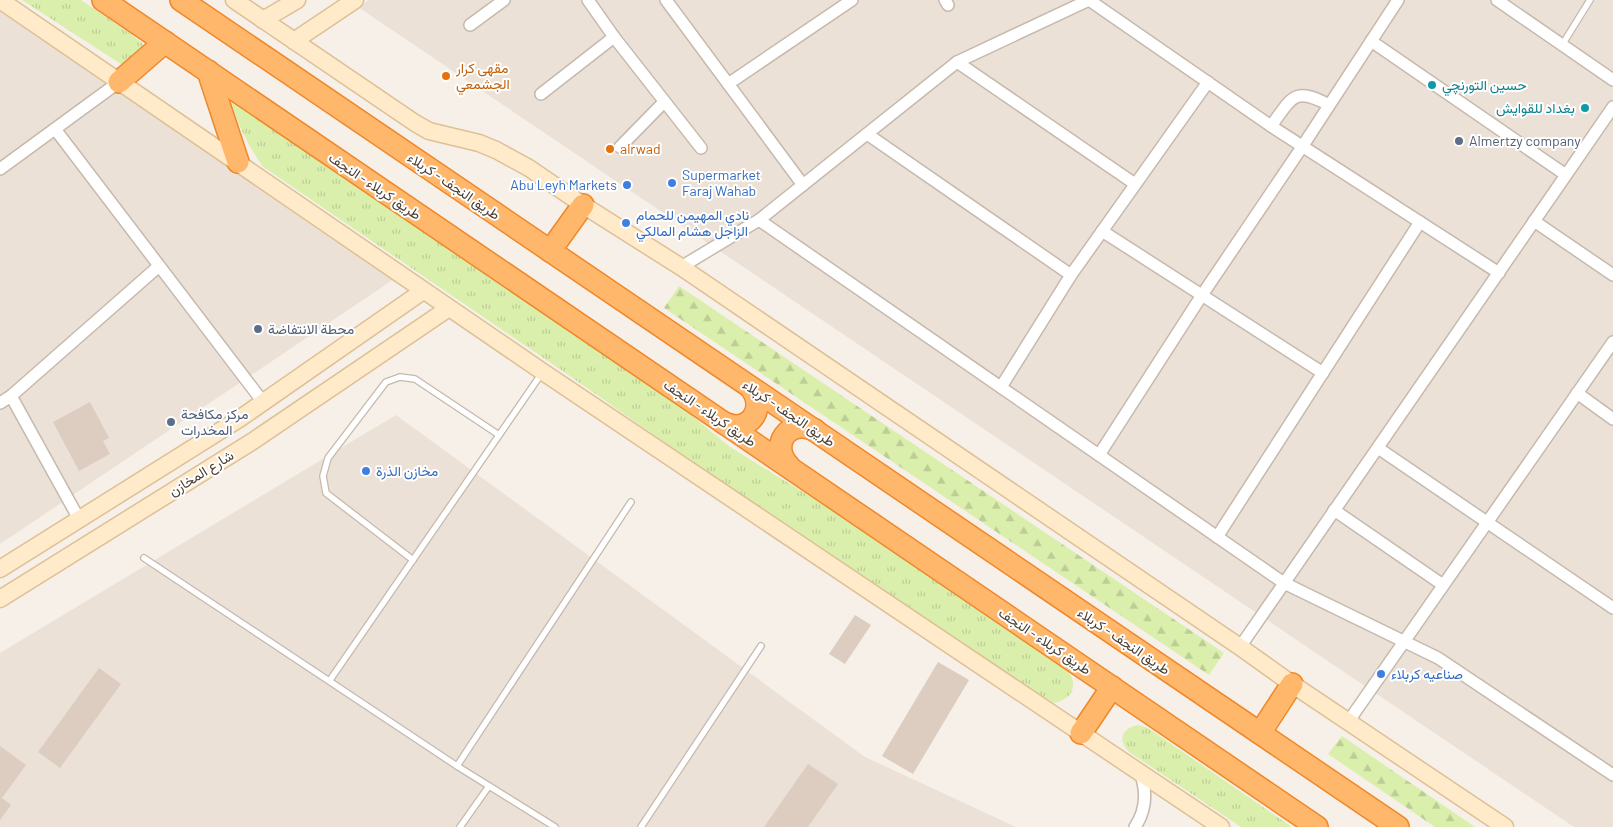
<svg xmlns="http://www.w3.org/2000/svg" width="1613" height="827" font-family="Barlow,Vazirmatn,sans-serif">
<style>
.residential{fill:#ebe1d6}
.grass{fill:url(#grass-tufts)}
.forest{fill:url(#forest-firs)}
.building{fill:#dccdc0}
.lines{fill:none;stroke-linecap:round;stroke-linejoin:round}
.lane-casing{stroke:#c6b9ad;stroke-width:8}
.street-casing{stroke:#c6b9ad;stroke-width:14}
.secondary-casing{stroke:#dec096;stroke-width:19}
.highway-casing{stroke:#f08829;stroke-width:24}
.lane{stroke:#fff;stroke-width:5.5}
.street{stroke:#fff;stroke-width:11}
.secondary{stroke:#ffeaca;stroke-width:16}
.highway{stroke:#ffb76b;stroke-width:21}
.food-dot{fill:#e8710a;stroke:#fff;stroke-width:2}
.culture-dot{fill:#0f9aa8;stroke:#fff;stroke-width:2}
.service-dot{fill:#5c6f8a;stroke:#fff;stroke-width:2}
.shop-dot{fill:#3f7fe0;stroke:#fff;stroke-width:2}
.labels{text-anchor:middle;stroke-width:4;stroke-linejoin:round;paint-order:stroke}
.food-label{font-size:14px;fill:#c56008;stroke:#fff;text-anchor:start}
.culture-label{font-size:14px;fill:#0d838f;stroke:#fff;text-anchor:start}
.service-label{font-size:14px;fill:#4e5e75;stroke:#fff;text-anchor:start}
.shop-label{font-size:14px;fill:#366cbe;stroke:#fff;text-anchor:start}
.street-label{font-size:14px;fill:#4b4036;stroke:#fff}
</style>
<defs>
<pattern id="grass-tufts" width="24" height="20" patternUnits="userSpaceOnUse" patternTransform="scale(1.25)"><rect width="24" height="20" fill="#dbefad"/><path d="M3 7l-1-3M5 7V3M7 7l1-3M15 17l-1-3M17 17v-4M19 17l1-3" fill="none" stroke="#bdce95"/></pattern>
<pattern id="forest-firs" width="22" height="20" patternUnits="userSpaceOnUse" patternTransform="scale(1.25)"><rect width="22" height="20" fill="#dbefad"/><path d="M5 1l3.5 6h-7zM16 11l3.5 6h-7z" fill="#bdce95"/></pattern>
</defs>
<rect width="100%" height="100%" fill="#f6f0e9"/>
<g class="residential">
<path d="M369 0H1613V827H1574L358 7Z"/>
<path d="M0 10 397 277 0 544Z"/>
<path d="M396 415 865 757 1016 827H0V653Z"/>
</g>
<g class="grass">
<path d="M22 0H81L131 34 142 43 147 52 124 66Z"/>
<path d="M231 101 662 391 730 447 834 511 1063 666C1082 682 1073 704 1047 703L727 486 567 374 262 166C248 144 238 126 231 101Z"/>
<path d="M1139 725 1148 728 1292 827H1241L1129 752C1117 740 1122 727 1139 725Z"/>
</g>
<g class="forest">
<path d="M679 286 1224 653 1209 675 664 308Z"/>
<path d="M1342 736 1475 827H1435L1328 754Z"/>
</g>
<g class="building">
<path d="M90 402 109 438 103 441 110 454 79 471 53 422Z"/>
<path d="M855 615 871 625 845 664 829 654Z"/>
<path d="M938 662 969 680 913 774 882 756Z"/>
<path d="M99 668 121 684 60 768 38 752Z"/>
<path d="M0 746 26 765 2 798 11 805 0 820Z"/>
<path d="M808 764 838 784 808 827H764Z"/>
</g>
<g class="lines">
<defs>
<g id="lane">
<path d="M1562 45 1590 0"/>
<path d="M144 558 457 766 555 827"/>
<path d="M413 560 326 493 323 476 328 458 386 382 400 377 415 379 499 435"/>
<path d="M330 680 542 373"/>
<path d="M457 766 631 502"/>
<path d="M460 827 489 786"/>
<path d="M641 827 761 646"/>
</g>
<g id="street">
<path d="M588 0 614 37 701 148"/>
<path d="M666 0 803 185"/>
<path d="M945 0 948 5"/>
<path d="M1089 0 1271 126 1499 273"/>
<path d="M1497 0 1613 80"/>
<path d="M470 25 504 0"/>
<path d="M1371 41 1566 175"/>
<path d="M957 62 1135 184"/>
<path d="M728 84 852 0"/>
<path d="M541 94 614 37"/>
<path d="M1271 126C1292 98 1293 86 1329 105"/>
<path d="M55 129 263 402"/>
<path d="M867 134 1071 275"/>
<path d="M620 147 664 102"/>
<path d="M0 169 119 82"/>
<path d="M759 220 1284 583 1438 658 1613 775"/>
<path d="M1534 221 1613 275"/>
<path d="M1102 231 1323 373"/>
<path d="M681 267 759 220 957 62 1089 0"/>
<path d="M1001 387 1071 275 1208 82"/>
<path d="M1577 393 1613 419"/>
<path d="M11 396 79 519"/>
<path d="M0 403 11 396 159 266"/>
<path d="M1378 448 1613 608"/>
<path d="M1099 455 1202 295 1302 147 1398 0"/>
<path d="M1334 510 1443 585"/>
<path d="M1217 537 1420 222"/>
<path d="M1240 647 1613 107"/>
<path d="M1348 722 1613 342"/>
<path d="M1135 827C1147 809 1147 791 1140 772"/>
</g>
<g id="secondary">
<path d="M0 0 543 372 1221 827"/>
<path d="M234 0 415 123 429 131 479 143 496 150 529 168 583 205 681 267 1240 647 1292 684 1505 827"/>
<path d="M263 20 297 0"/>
<path d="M294 41 355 0"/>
<path d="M0 569 239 419 423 291"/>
<path d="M0 599 253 441 449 308"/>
</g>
<g id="highway">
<path d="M103 0 1317 827"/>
<path d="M181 0 1398 827"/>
<path d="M208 71 238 162"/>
<path d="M119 82 165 42"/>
<path d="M550 251 583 205"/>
<path d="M724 423C748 434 767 410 751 388"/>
<path d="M789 466C769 445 788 418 815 430"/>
<path d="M1081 733 1112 687"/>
<path d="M1260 733 1292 684"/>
</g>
</defs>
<use href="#lane" class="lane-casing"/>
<use href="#street" class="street-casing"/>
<use href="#secondary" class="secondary-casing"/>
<use href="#highway" class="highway-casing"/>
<use href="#lane" class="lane"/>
<use href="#street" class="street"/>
<use href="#secondary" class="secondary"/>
<use href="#highway" class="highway"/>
</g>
<g class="food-dot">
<circle cx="446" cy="76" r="5"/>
<circle cx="610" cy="149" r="5"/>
</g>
<g class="culture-dot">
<circle cx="1432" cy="85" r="5"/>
<circle cx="1585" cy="108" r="5"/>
</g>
<g class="service-dot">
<circle cx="1459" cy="141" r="5"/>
<circle cx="258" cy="329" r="5"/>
<circle cx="171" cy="422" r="5"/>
</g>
<g class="shop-dot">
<circle cx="672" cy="183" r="5"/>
<circle cx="627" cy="185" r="5"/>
<circle cx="626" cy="223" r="5"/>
<circle cx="366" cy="471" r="5"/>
<circle cx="1381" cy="674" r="5"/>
</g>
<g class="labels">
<g class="food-label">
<text x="456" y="73">مقهى كرار<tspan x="456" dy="16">الجشمعي</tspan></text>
<text x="620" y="154">alrwad</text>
</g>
<g class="culture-label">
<text x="1442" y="90">حسين التورنچي</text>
<text x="1575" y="113" text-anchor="end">بغداد للقوايش</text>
</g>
<g class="service-label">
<text x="1469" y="146">Almertzy company</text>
<text x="268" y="334">محطة الانتفاضة</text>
<text x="181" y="419">مركز مكافحة<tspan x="181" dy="16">المخدرات</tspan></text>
</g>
<g class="shop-label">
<text x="682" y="180">Supermarket<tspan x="682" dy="16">Faraj Wahab</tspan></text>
<text x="617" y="190" text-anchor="end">Abu Leyh Markets</text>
<text x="636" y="220">نادي المهيمن للحمام<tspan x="636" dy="16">الزاجل هشام المالكي</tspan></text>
<text x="376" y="476">مخازن الذرة</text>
<text x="1391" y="679">صناعيه كربلاء</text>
</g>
<g class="street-label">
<text transform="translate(375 186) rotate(34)" y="5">طريق كربلاء - النجف</text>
<text transform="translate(454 186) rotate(34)" y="5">طريق النجف - كربلاء</text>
<text transform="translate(710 413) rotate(34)" y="5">طريق كربلاء - النجف</text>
<text transform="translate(789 413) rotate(34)" y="5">طريق النجف - كربلاء</text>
<text transform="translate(201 473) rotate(-32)" y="5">شارع المخازن</text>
<text transform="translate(1045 641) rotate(34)" y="5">طريق كربلاء - النجف</text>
<text transform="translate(1124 641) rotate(34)" y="5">طريق النجف - كربلاء</text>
</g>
</g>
</svg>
